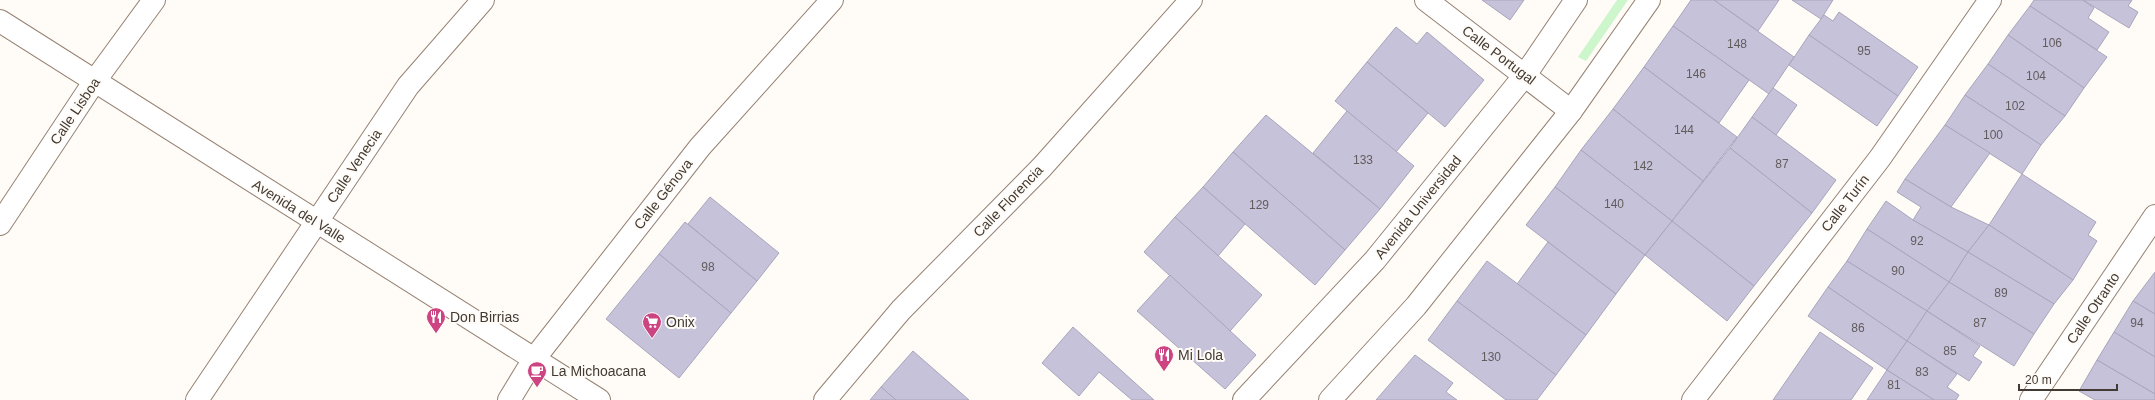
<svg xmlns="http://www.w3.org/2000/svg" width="2155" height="400" font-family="Arial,sans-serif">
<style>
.green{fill:#cdf6cd}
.building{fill:#c6c2da;stroke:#a8a5bc}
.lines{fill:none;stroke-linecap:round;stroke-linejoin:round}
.minor-casing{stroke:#968272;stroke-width:24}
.tertiary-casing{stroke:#968272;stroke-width:24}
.secondary-casing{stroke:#968272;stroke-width:24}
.minor{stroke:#fff;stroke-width:22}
.tertiary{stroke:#fff;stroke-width:22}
.secondary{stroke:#fff;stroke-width:22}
.labels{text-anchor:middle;stroke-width:4;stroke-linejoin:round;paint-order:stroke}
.number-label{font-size:12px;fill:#635c5d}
.street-label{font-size:14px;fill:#423a33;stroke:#fffbf7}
.poi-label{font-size:14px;fill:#423a33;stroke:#fffbf7;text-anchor:start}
</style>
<rect width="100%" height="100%" fill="#fffbf7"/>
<path class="green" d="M1617 0H1628L1586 61 1578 57Z"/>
<g class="building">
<path d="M1482 0H1524L1510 20Z"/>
<path d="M1691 0H1714L1794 57 1769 94 1673 26Z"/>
<path d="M1714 0H1779L1758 31Z"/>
<path d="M1792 0H1833L1821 19Z"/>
<path d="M2034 0H2083L2094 8 2088 18 2109 32 2097 50 2030 6Z"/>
<path d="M2083 0H2132L2128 6 2138 12 2129 28Z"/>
<path d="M2030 6 2107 57 2084 88 2008 35Z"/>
<path d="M1839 12 1918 67 1898 96 1809 35 1824 15 1833 21Z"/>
<path d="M1673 26 1749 80 1719 123 1644 67Z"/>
<path d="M1396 27 1417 44 1427 32 1484 80 1445 127 1367 62Z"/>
<path d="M1809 35 1898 96 1877 126 1789 65Z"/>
<path d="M2008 35 2084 88 2065 116 1988 64Z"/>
<path d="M1367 62 1428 113 1396 152 1335 101Z"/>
<path d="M1988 64 2065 116 2041 145 1965 95Z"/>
<path d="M1644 67 1737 137 1703 181 1613 109Z"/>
<path d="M1773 88 1797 105 1776 135 1752 117Z"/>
<path d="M1965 95 2041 145 2022 174 1945 125Z"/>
<path d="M1613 109 1703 181 1672 221 1581 150Z"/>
<path d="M1347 111 1414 166 1380 209 1313 153Z"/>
<path d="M1266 115 1380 209 1345 250 1233 152Z"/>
<path d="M1752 117 1836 180 1812 213 1730 148Z"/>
<path d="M1945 125 1990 153 1951 207 1905 179Z"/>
<path d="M1730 148 1812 213 1754 286 1672 221Z"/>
<path d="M1581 150 1672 221 1645 255 1555 187Z"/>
<path d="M1233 152 1345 250 1315 285 1203 187Z"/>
<path d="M2022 174 2096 222 2088 235 2097 241 2073 280 1989 225Z"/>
<path d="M1905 179 1951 207 1989 225 1968 252 1913 220 1921 207 1897 192Z"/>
<path d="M1203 187 1245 224 1218 256 1175 217Z"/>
<path d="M1555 187 1645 255 1616 294 1526 225Z"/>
<path d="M710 197 779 253 757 281 688 224Z"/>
<path d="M1886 201 1913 220 1968 252 1949 282 1867 229Z"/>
<path d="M1175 217 1262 295 1230 331 1144 252Z"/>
<path d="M1672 221 1754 286 1727 321 1645 255Z"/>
<path d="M685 222 757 281 731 313 659 254Z"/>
<path d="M1989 225 2073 280 2054 304 1968 252Z"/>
<path d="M1867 229 1949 282 1927 311 1847 261Z"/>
<path d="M1548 242 1616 294 1586 335 1517 284Z"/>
<path d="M1968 252 2054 304 2034 334 1949 282Z"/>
<path d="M659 254 731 313 679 378 606 319Z"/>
<path d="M1487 261 1586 335 1556 375 1457 301Z"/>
<path d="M1847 261 1927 311 1907 341 1828 287Z"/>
<path d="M2155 272V314L2133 301Z"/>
<path d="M1170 275 1256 355 1225 389 1137 311Z"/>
<path d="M1949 282 2034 334 2014 366 1927 311Z"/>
<path d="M1828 287 1907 341 1887 370 1808 316Z"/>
<path d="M1457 301 1556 375 1537 400H1506L1428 340Z"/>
<path d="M2133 301 2155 314V357L2114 332Z"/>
<path d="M1927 311 1980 346 1973 356 1982 362 1969 381 1907 341Z"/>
<path d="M1073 327 1154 400H1132L1099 372 1079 396 1042 363Z"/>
<path d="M1820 332 1873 368 1851 400H1773Z"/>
<path d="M2114 332 2155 357V394L2097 360Z"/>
<path d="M1907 341 1957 374 1947 387 1959 395 1956 400H1934L1887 370Z"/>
<path d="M913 351 969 400H896L881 387Z"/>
<path d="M1415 355 1453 383 1446 392 1457 400H1376Z"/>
<path d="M2097 360 2155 394V400H2095L2079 391Z"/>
<path d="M1887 370 1934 400H1867Z"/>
<path d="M881 387 896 400H870Z"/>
</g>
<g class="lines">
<defs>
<g id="minor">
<path d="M1426 0 1571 111"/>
<path d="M0 224 94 82 154 0"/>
<path d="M197 400 408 86 483 0"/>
<path d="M509 400 534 359 700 147 832 0"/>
<path d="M825 400 901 310 1042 167 1191 0"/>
<path d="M1693 400 1880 158 1990 0"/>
<path d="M2031 400 2155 216"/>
</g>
<path id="tertiary" d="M0 21 599 400"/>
<g id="secondary">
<path d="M1244 400 1375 260 1525 75 1576 0"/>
<path d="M1330 400 1416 306 1571 111 1649 0"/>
</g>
</defs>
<use href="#minor" class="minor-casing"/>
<use href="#tertiary" class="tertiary-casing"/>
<use href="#secondary" class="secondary-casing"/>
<use href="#minor" class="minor"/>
<use href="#tertiary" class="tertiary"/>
<use href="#secondary" class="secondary"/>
</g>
<defs>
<symbol id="restaurant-pin" viewBox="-11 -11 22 30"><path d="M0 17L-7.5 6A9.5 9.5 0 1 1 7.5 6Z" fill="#cc4481" stroke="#fffbf7"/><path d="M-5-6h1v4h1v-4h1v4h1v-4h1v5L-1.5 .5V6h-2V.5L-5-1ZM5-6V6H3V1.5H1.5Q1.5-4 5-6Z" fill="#fff"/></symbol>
<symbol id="supermarket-pin" viewBox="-11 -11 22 30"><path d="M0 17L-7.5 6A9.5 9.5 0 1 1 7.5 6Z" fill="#cc4481" stroke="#fffbf7"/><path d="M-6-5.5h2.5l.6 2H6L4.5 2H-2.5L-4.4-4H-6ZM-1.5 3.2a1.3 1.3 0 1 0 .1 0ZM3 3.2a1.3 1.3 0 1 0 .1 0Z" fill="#fff"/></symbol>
<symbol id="cafe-pin" viewBox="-11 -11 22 30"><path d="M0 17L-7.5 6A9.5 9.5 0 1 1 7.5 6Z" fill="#cc4481" stroke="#fffbf7"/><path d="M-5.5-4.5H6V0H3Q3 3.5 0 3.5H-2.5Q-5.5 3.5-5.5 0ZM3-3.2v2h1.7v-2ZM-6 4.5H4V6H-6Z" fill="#fff"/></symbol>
</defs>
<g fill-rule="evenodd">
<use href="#restaurant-pin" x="425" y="306" width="22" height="30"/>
<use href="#supermarket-pin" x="641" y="311" width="22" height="30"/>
<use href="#restaurant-pin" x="1153" y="344" width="22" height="30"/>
<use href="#cafe-pin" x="526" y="360" width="22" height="30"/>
</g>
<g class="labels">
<g class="number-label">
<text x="2052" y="47">106</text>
<text x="1737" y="48">148</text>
<text x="1864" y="55">95</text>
<text x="1696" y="78">146</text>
<text x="2036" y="80">104</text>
<text x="2015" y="110">102</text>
<text x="1684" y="134">144</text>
<text x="1993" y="139">100</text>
<text x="1363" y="164">133</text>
<text x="1782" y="168">87</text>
<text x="1643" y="170">142</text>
<text x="1614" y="208">140</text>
<text x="1259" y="209">129</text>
<text x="1917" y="245">92</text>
<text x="708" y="271">98</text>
<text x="1898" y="275">90</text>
<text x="2001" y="297">89</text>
<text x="1980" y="327">87</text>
<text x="2137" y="327">94</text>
<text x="1858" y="332">86</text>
<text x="1950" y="355">85</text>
<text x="1491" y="361">130</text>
<text x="1922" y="376">83</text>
<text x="1894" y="389">81</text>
</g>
<g class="street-label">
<text transform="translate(1499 55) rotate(37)" y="5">Calle Portugal</text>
<text transform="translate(75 111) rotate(-56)" y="5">Calle Lisboa</text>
<text transform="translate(354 166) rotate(-56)" y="5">Calle Venecia</text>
<text transform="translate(663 194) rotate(-52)" y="5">Calle Génova</text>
<text transform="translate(1008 201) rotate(-46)" y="5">Calle Florencia</text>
<text transform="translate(1845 203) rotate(-52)" y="5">Calle Turín</text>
<text transform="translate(1418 207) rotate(-51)" y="5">Avenida Universidad</text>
<text transform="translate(299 211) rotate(32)" y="5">Avenida del Valle</text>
<text transform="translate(2093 308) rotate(-56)" y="5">Calle Otranto</text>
</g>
<g class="poi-label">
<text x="450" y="322">Don Birrias</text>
<text x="666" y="327">Onix</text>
<text x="1178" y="360">Mi Lola</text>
<text x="551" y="376">La Michoacana</text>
</g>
</g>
<path d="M2019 384v6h98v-6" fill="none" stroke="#423a33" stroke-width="2"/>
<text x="2025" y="384" font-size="12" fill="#423a33" stroke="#fffbf7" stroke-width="3" paint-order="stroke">20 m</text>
</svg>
